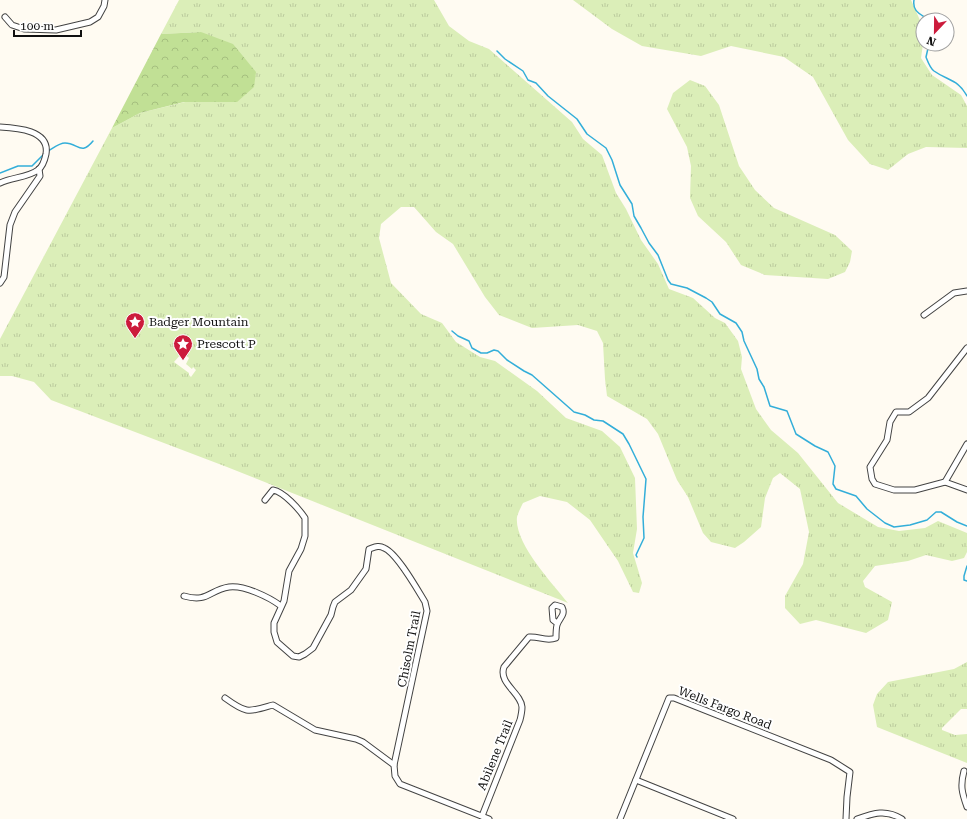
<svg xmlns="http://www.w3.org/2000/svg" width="967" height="819" font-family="'Roboto Serif',serif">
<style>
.grass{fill:url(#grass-tufts);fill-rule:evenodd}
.forest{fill:url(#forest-crowns)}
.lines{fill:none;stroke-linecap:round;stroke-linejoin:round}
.stream{stroke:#33aed9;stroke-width:1.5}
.minor-casing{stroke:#434343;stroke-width:7}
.minor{stroke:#fff;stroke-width:5}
.labels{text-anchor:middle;stroke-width:4;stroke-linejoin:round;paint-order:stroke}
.poi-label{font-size:12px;fill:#101010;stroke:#fff;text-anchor:start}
.street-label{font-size:12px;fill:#101010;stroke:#fff}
</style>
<defs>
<pattern id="grass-tufts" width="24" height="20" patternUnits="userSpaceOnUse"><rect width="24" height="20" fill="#dbeeb8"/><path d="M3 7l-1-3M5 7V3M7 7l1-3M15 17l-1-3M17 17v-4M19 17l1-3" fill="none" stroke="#bbcb9d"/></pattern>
<pattern id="forest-crowns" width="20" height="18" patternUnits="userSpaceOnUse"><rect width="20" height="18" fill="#c1e095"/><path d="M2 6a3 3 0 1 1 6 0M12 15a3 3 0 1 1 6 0" fill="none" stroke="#a5bf7f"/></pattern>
</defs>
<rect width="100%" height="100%" fill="#fffbf2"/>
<g class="grass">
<path d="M179 0H434L449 26 469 41 489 49 572 122 583 139 602 155 616 193 626 209 641 240 658 264 669 289 693 298 715 318 725 323 738 341 742 357 741 369 756 409 771 430 798 453 838 503 878 527 899 531 925 528 938 521 967 533V552L964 558 952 561 926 555 908 561 875 566 863 581 865 587 892 602 888 620 866 633 816 620 800 624 785 608V596L803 564 809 532 800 489 780 473 773 478 765 498 761 527 744 542 735 548 711 542 703 533 688 497 677 480 658 434 647 419 607 396 605 379 603 343 597 331 578 325 532 328 499 315 485 297 453 244 436 232 414 207H401L381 224 379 238 391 283 421 314 442 323 456 342 480 357 495 361 537 391 566 418 602 431 620 447 635 478 637 529 633 553 642 583 639 593 633 592 618 561 590 520 567 502 540 496 523 503C521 507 518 513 517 517 514 543 553 584 568 603L227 467 51 400 34 382 12 376H0V339L112 128 140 113 185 102H237L201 32 161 34ZM182 353H184L189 358 186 364 192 369 193 367 196 370 191 377 189 375V373L174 362Z"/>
<path d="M573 0H911L923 27V44L921 58 932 75 961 95 967 106V148L926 147 908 154 888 170 870 164 848 140 813 77 784 57 731 46 701 56 642 46 612 29Z"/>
<path d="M690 80 705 86 719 105 739 166 755 190 774 208 835 235 852 251 850 262 845 272 828 279 765 275 741 265 726 242 698 216 690 198 691 166 687 147 667 109 673 93Z"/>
<path d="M967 662V709H961L942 728V730L955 735 967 734V763L877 727 873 705 877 694 888 682 954 669Z"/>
</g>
<path class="forest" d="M201 32 233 44 256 72 254 87 237 102H184L140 113 112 128 161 34Z"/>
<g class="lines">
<g class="stream">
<path d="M914 0C912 12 921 14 929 20"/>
<path d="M929 44 926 57C928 62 930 68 934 71 948 81 958 79 967 96"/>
<path d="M497 51 505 59 523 71 528 80 536 83 548 96 577 119 587 134 606 148 612 160 620 185 632 204 634 216 641 228 649 243 658 255 668 280 671 284 687 288 706 298 712 302 720 314 736 323 742 332 744 341 757 369 759 379 764 387 770 406 787 411 796 434 815 446 828 452 835 466 833 484 836 489 856 496 867 509 885 523 894 527 910 525 927 520 936 512H941L957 522 967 526"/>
<path d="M48 151C52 149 59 143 65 143 78 143 81 156 93 141"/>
<path d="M0 173 18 166H32L43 155"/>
<path d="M452 331 458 336 469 341 472 348 481 353H487L494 350 498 351 507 360 524 371 532 375 574 412 585 415 594 420 603 421 623 434 629 444 646 479 643 517 644 538 636 555 637 557"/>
<path d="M967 566 964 576V580L967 581"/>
</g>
<defs>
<g id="minor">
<path d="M5 17 12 25 24 29 56 30 90 22 98 17 104 6 105 0"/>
<path d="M0 127C17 128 50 130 46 154 45 159 42 167 38 170 27 178 12 177 0 183"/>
<path d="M0 283 4 277 10 225 15 212 40 176 39 169"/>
<path d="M924 315 954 293 967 291"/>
<path d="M967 348 928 398 909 412H896L890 422 887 440 870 467 872 479 875 484 894 490H915L945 482 967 490"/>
<path d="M945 482 967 444"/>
<path d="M265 500 273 490C284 492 299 509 305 518V536L301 549 289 571 284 601 274 623V632L277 642 293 656 299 657 305 654 313 648 331 615 333 607 335 602 351 590 366 569 369 549C375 547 379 545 384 548 397 553 417 589 425 602L427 611 394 765"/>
<path d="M184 596C208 603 209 590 229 587 244 585 269 597 281 606"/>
<path d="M225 698C247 714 248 712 273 705L315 730 356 739 363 742 394 765 395 776 400 784 489 819"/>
<path d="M964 771C960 786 962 793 967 807"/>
<path d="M636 780 733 819"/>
<path d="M482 816 520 720C521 716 522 711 522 707 521 693 498 683 504 667L529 637C539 636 546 642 556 638 556 634 556 629 557 625 559 618 566 615 562 607L555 605 552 608 553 620 557 623"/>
<path d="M620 819 669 698H674L831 760 850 772 847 797 846 819"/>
<path d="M857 819C874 813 886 809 902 819"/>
</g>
</defs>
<use href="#minor" class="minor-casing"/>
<use href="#minor" class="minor"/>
</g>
<defs>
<symbol id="sight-pin" viewBox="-11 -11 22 30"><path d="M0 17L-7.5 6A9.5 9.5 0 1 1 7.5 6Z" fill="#cc1b3c" stroke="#fff"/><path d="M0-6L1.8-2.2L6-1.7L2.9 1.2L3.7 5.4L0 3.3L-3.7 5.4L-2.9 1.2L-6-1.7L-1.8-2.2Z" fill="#fff"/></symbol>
</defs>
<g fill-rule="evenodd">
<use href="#sight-pin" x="124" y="311" width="22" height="30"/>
<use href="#sight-pin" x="172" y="333" width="22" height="30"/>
</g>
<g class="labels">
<g class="poi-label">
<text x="149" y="326">Badger Mountain</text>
<text x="197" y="348">Prescott P</text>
</g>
<g class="street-label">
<text transform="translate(409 649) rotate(-79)" y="4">Chisolm Trail</text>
<text transform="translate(725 708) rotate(21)" y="4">Wells Fargo Road</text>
<text transform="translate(495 755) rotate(-68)" y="4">Abilene Trail</text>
</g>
</g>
<g transform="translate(935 32) rotate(202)"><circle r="19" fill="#ffffff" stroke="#9f9f9f"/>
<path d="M0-3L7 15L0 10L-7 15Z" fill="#cc1b3c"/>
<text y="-6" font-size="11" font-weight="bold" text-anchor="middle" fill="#101010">N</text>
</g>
<path d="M14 30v6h67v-6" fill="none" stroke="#101010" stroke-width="2"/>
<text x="20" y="30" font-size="12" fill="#101010" stroke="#ffffff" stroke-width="3" paint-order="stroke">100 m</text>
</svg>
